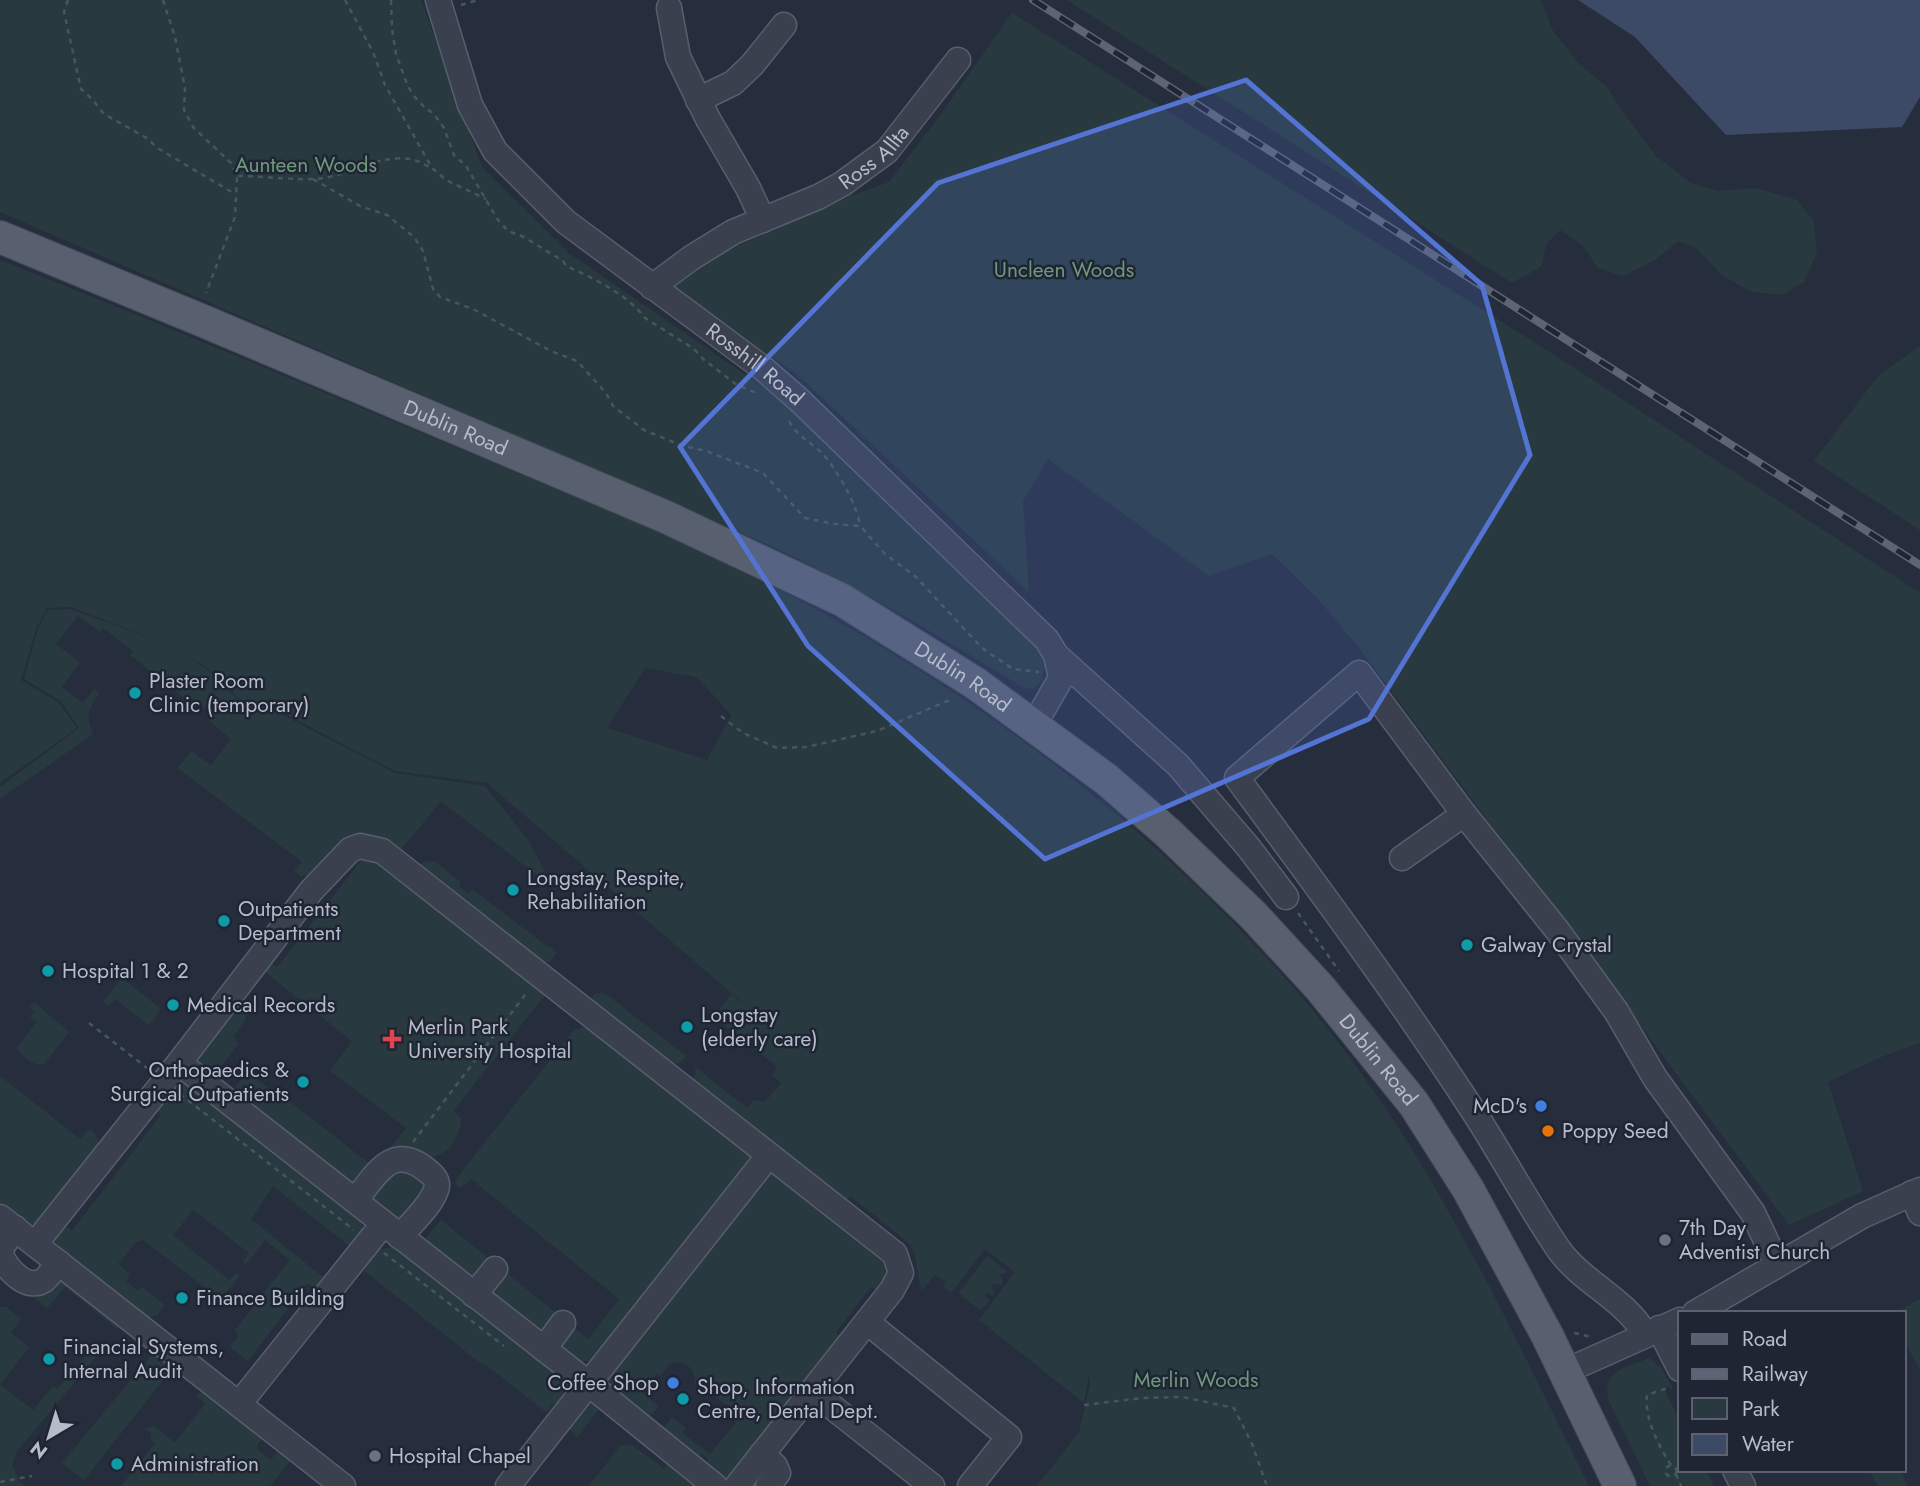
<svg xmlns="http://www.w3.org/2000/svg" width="1920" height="1486" font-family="Jost,sans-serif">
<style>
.green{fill:#283a3f;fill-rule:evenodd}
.water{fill:#3d4a66}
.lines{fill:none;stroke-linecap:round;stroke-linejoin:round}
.minor-casing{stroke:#585e6c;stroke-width:27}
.major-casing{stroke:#434957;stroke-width:34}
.path{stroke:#46575c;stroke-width:2.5;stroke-dasharray:5 5;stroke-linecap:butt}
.minor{stroke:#3a404e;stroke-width:24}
.major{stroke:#585f6e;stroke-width:32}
.rail-casing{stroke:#5c6475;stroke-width:8}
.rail{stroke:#1f2533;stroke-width:5;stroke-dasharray:16;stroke-linecap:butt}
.marked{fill:#5374d3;fill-opacity:0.2;stroke:#5374d3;stroke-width:5;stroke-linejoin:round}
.culture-dot{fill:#0f9aa8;stroke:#1f2533;stroke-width:2.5}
.health-dot{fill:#e0444e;stroke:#1f2533;stroke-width:2.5}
.shop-dot{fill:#3f7fe0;stroke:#1f2533;stroke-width:2.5}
.food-dot{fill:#e8710a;stroke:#1f2533;stroke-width:2.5}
.worship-dot{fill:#6b7280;stroke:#1f2533;stroke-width:2.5}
.labels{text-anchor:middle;stroke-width:5;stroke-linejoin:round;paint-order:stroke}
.street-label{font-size:21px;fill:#b6bcc9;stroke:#1f2533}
.park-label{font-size:21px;fill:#6f997d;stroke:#1f2533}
.poi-label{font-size:21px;fill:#b6bcc9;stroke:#1f2533;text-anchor:start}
</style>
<rect width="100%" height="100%" fill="#262e3e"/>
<g class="green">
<path d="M0 0H421L482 167 570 254 772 393 1008 609 1047 662 1040 683 1032 689 1024 688C938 636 853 583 762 542L0 212Z"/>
<path d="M1067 0H1541L1552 29 1577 62 1607 87 1624 114 1657 157 1693 184 1718 191 1755 188 1797 200 1814 221 1817 252 1804 282 1782 295 1751 292 1722 275 1696 248 1678 241 1655 260 1623 276 1598 268 1583 246 1560 230 1546 244 1542 266 1512 283Z"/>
<path d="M1012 13 1542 347 1920 593V1043L1881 1057 1828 1082 1863 1191 1789 1225 1360 649 1318 599 1272 554 1209 576 1048 459 1023 501 1029 592 798 375 667 286 706 259 773 231 829 204 889 182 939 117Z"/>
<path d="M0 260C149 319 297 381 445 443 528 478 614 510 696 548 925 655 1139 807 1304 1000 1427 1144 1505 1318 1589 1486H1037L1079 1432 1090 1385 1089 1375 1084 1403 979 1320 1015 1272 985 1249 951 1293 943 1287 946 1282 935 1275 922 1291C917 1275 918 1259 910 1244L850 1196 842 1204 690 1084 696 1074 694 1066 747 1108 754 1100 765 1102 781 1083 773 1076 777 1067 714 1017 731 994 756 1014 487 783 395 771 275 709 250 712 221 679 200 663 141 634 71 607 47 608 36 629 21 680 59 703 77 728 0 783ZM645 668 697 677 731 715 707 760 607 728Z"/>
<path d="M1920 346V530L1814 461 1878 376Z"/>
<path d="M71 609C113 625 161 639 199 664 219 677 234 696 249 713L275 711 395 773 485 786 529 841 547 876 546 882 441 801 399 852 368 835 355 837 311 876H300L294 871 302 862 178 768 191 751 211 765 231 739 210 721 214 715 186 694 183 697 130 655 133 651 103 628 100 632 78 616 56 644 80 662 62 687 83 703 94 689 99 693C89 708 85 717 93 734L0 799V787L79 728 61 701 24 679 38 629 48 610Z"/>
<path d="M366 851 549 990 453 1111 461 1118C461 1126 459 1133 455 1140 438 1167 414 1156 387 1152L406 1128 330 1071 352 1041 260 968 267 960 277 967 361 861 355 853Z"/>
<path d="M434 861 461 882 459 886 469 894 472 889 548 947 550 946 557 953 550 962 542 963 416 866 423 862Z"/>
<path d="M122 978 161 1009 149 1025 115 999 109 1006 103 1002Z"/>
<path d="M603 993 610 997 686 1056 680 1063 665 1064 591 1003 594 994Z"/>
<path d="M34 1002 69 1032 45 1063C33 1068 24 1056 16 1049L37 1022 30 1017 34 1012 30 1007Z"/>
<path d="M236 1004 249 1011 245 1017 246 1019 233 1037 239 1043 214 1076 200 1067 198 1055Z"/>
<path d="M593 1025 749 1154 751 1162 594 1360 579 1362 542 1339 468 1283 426 1244V1238L441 1220 588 1339 619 1299 471 1179 460 1188 456 1185V1179L574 1030Z"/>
<path d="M247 1071 282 1099 284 1097 374 1167 355 1187 232 1092Z"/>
<path d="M0 1076 80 1139 90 1129 97 1137 99 1149 41 1223 28 1225 0 1207Z"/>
<path d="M178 1080H187L361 1217C365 1230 359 1238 353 1249L273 1186 251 1219 328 1281 319 1292 307 1283 248 1361 230 1347 238 1336 235 1330 290 1260 265 1240 246 1264 243 1262 249 1253 193 1210 173 1235 229 1280 236 1273 240 1275 221 1300 142 1239 139 1242 137 1241 118 1264 130 1274 126 1281 138 1291 142 1287 165 1305 157 1315 147 1319 57 1250C53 1238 55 1233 61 1223L72 1231 161 1115 152 1107Z"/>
<path d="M401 1166 429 1183 401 1223 369 1205V1193Z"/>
<path d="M770 1169 893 1265 883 1292 871 1287 836 1332 844 1342 732 1477H722L708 1470 707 1458 702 1454 695 1460 664 1431V1427L672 1417 686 1428 682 1433 710 1454 736 1423 733 1419 728 1406 695 1383C696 1372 686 1358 673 1363 668 1366 664 1372 660 1376L657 1374 642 1392 658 1406 656 1410 648 1418 606 1387 605 1378Z"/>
<path d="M384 1248H397L557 1370C563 1384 566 1393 558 1405L554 1403 546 1412 485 1364 483 1365 362 1269 376 1252Z"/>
<path d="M987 1256 1008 1272 1000 1275 1003 1283 1001 1285 993 1283 992 1288 995 1292 993 1296 987 1293 985 1296 989 1300 987 1305 979 1310 959 1293Z"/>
<path d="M57 1276 119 1322 118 1330 65 1287 47 1308 36 1299C38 1289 48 1281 57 1276Z"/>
<path d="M1920 1299V1369L1904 1341V1313H1895Z"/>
<path d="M0 1307H6L21 1319 11 1333 29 1347 0 1385 33 1410 53 1386 57 1389 93 1347 100 1352 17 1451 12 1465 20 1483 24 1486H0V1426L12 1439 0 1425Z"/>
<path d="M154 1352 175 1365 84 1480 62 1463Z"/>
<path d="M1649 1358 1661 1368 1671 1385 1664 1389 1680 1421V1470H1706L1714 1486H1650L1609 1401C1601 1370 1626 1368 1649 1358Z"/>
<path d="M204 1391 264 1435 256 1448 271 1460 279 1449 292 1459 270 1486H121L155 1443 150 1439 152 1434 145 1428 154 1426 175 1443 205 1404 196 1395Z"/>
<path d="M589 1403 602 1405 577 1438 566 1424Z"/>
<path d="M632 1445 664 1469 669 1463 698 1486H589L620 1446Z"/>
<path d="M1869 1470H1901L1907 1486H1878Z"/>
</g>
<path class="water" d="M1578 0H1920V97L1902 127 1726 135 1635 37Z"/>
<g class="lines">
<defs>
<g id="minor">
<path id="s1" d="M438 0 470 105 495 151 566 222 760 366 798 399 1047 640 1056 655 1061 678 1034 725"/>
<path d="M669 8 678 57 708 119 748 188 763 220"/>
<path d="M698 100 733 83 752 65 784 25"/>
<path id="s2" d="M652 287 691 258 733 232 818 197 842 184 887 151 958 60"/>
<path d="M1056 655 1178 765 1249 848 1286 897"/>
<path d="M1402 858 1464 814"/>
<path d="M179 1063 589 1384 715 1486"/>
<path d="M1912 1193 1920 1213"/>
<path d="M355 1201C377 1173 393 1141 429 1172 435 1177 439 1182 436 1190 430 1207 411 1223 400 1237"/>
<path d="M0 1217 343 1486"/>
<path d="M15 1228 2 1247 1 1255C7 1269 27 1292 44 1280 50 1275 54 1268 59 1263"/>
<path d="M35 1244 179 1063 311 891 350 850 360 846 382 851 895 1254 901 1273 892 1290 737 1486"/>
<path d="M474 1295 495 1269"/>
<path d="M1695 1313 1862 1216 1920 1190"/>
<path d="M867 1322 1009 1437 970 1486"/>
<path d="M1659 1328 1680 1369"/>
<path d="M1645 1334C1625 1299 1583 1283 1559 1250 1527 1203 1501 1153 1470 1106 1397 994 1316 885 1237 778L1359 673 1464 814 1557 930 1616 1011 1655 1078 1753 1213 1777 1264"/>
<path d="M544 1349 563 1323"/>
<path d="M1566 1371 1680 1320"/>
<path d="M812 1391 932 1486"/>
<path d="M239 1404 383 1224"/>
<path d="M762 1454 775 1466 778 1473 768 1486"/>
<path d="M1735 1470 1743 1486"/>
<path d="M508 1486 769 1155"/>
</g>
<g id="major">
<path id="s3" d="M0 237 208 323 666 517 842 600 975 683 1106 779 1168 833 1254 916 1321 989 1414 1104 1468 1189 1547 1335 1620 1486"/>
</g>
</defs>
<use href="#minor" class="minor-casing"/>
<use href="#major" class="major-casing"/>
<g class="path">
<path d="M68 0 64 12 81 89 92 99 104 114 145 137 159 149 235 194"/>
<path d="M163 0 175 37 185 88 184 110 193 127 231 163 237 176 235 217 206 293"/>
<path d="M345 0 373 52 385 85 432 168 446 180 486 199"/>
<path d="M391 0 392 29 396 54 407 84 413 95 425 108 433 113 444 128 454 155 466 166 498 220 508 231 524 237 563 261 566 266C593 278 627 294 645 318L694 349 703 359 737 385 759 394"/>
<path d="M461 5 478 0"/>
<path d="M238 176C263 176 289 180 314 179 353 178 392 142 429 167"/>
<path d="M313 179 360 206 387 215 414 237 423 251 433 289 440 297 473 309 551 351 577 361 606 393 613 406 644 430 683 446 706 451 763 473 805 518 835 524 860 526 885 554 916 577 982 648 1013 669 1039 672"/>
<path d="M789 421C797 436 809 441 821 452 835 466 858 506 860 526"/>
<path d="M721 716 743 733 777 748 806 747 877 731 952 699"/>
<path d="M1298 913 1339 971"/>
<path d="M89 1023 147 1068"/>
<path d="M180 1094 354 1230"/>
<path d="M413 1142 528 991"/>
<path d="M384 1253 504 1346"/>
<path d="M1574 1333 1592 1337"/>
<path d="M1084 1405 1142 1398 1183 1397 1234 1408 1252 1444 1267 1486"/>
<path d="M1671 1465C1659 1447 1644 1417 1647 1395L1671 1387"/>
<circle cx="1671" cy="1471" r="5.5"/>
<path d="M1676 1474 1681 1486"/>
<path d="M0 1482 32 1476"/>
</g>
<use href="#minor" class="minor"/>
<use href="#major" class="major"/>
<defs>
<path id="rail" d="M1033 0 1920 565"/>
</defs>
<use href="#rail" class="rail-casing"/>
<use href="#rail" class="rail"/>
</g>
<path class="marked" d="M1246 80 1482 285 1530 455 1369 719 1045 859 808 646 680 447 938 183Z"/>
<g class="culture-dot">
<circle cx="135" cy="693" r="7"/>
<circle cx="513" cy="890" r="7"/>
<circle cx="224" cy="921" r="7"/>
<circle cx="1467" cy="945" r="7"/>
<circle cx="48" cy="971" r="7"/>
<circle cx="173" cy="1005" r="7"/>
<circle cx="687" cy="1027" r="7"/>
<circle cx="303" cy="1082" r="7"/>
<circle cx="182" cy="1298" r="7"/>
<circle cx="49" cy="1359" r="7"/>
<circle cx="683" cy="1399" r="7"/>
<circle cx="117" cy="1464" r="7"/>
</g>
<path class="health-dot" d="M388.5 1028.5h7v7h7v7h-7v7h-7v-7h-7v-7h7z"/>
<g class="shop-dot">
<circle cx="1541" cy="1106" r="7"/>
<circle cx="673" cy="1383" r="7"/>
</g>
<circle class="food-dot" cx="1548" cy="1131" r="7"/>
<g class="worship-dot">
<circle cx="1665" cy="1240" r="7"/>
<circle cx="375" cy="1456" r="7"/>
</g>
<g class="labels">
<g class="street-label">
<text dy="7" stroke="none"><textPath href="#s2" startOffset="259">Ross Allta</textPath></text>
<text dy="7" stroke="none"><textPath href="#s1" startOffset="499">Rosshill Road</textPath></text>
<text dy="7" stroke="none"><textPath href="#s3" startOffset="494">Dublin Road</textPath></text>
<text dy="7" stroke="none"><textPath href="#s3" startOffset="1060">Dublin Road</textPath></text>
<text dy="7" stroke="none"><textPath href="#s3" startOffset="1628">Dublin Road</textPath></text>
</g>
<g class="park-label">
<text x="306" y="172">Aunteen Woods</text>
<text x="1064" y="277">Uncleen Woods</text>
<text x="1196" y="1387">Merlin Woods</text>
</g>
<g class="poi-label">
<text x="149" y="688">Plaster Room<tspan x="149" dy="24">Clinic (temporary)</tspan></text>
<text x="527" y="885">Longstay, Respite,<tspan x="527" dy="24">Rehabilitation</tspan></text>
<text x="238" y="916">Outpatients<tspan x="238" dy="24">Department</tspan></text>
<text x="1481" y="952">Galway Crystal</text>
<text x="62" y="978">Hospital 1 &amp; 2</text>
<text x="187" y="1012">Medical Records</text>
<text x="701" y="1022">Longstay<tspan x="701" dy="24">(elderly care)</tspan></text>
<text x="408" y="1034">Merlin Park<tspan x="408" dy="24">University Hospital</tspan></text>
<text x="289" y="1077" text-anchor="end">Orthopaedics &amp;<tspan x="289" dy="24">Surgical Outpatients</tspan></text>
<text x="1527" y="1113" text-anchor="end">McD's</text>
<text x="1562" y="1138">Poppy Seed</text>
<text x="1679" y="1235">7th Day<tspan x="1679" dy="24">Adventist Church</tspan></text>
<text x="196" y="1305">Finance Building</text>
<text x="63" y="1354">Financial Systems,<tspan x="63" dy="24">Internal Audit</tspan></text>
<text x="659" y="1390" text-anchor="end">Coffee Shop</text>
<text x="697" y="1394">Shop, Information<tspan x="697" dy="24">Centre, Dental Dept.</tspan></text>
<text x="389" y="1463">Hospital Chapel</text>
<text x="131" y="1471">Administration</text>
</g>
</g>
<rect x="1678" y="1311" width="228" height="161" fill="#1f2533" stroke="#5b616f" stroke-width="2"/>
<rect x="1692" y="1334" width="35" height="10" fill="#585f6e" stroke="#5b616f" stroke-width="2"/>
<text x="1742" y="1346" font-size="21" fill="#b6bcc9">Road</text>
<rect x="1692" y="1369" width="35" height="10" fill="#5c6475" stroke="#5b616f" stroke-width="2"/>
<text x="1742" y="1381" font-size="21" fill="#b6bcc9">Railway</text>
<rect x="1692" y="1398" width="35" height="21" fill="#283a3f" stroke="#5b616f" stroke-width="2"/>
<text x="1742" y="1416" font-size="21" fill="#b6bcc9">Park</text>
<rect x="1692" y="1434" width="35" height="21" fill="#3d4a66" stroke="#5b616f" stroke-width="2"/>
<text x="1742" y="1451" font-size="21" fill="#b6bcc9">Water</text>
<g transform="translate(49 1437) rotate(218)" stroke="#1f2533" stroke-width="5" paint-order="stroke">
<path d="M0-5L12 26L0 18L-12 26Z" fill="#b6bcc9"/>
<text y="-10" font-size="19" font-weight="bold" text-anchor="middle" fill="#b6bcc9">N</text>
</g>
</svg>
